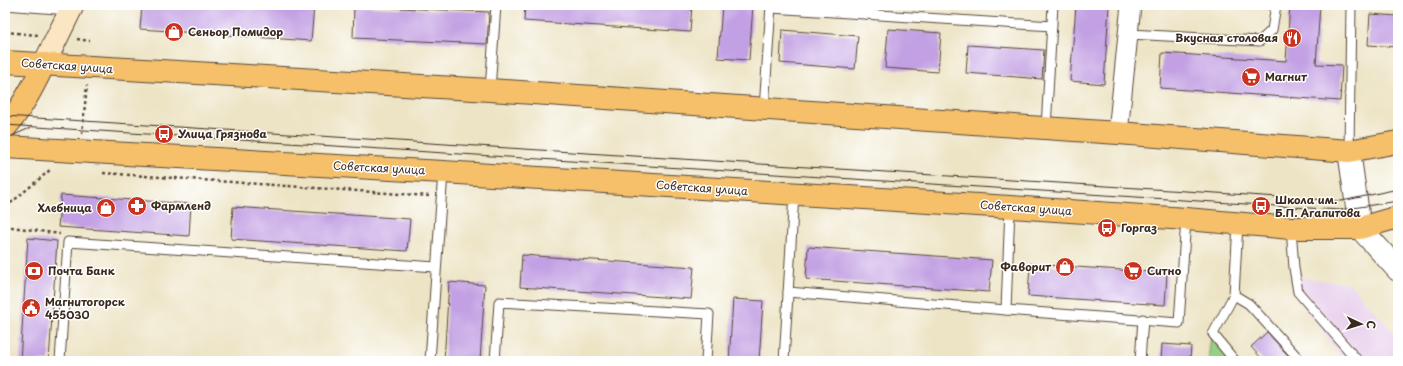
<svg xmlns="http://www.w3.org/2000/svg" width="1403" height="366" font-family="'Playpen Sans',sans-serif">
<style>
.built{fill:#e9d2ed}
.green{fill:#94d186;stroke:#687e52}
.building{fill:#c2a0e3}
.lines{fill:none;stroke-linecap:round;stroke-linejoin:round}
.service-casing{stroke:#564637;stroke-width:11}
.minor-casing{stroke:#564637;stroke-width:21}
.tertiary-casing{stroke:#564637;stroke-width:24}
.secondary-casing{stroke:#564637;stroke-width:24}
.primary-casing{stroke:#564637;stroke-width:24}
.path{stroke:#564637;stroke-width:2.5;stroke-dasharray:3 3;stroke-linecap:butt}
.service{stroke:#fff;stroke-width:9}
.minor{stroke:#fff;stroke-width:19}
.tertiary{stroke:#fff;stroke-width:22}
.secondary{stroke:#fbe6c4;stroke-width:22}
.primary{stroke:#f6c06b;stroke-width:22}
.tram{stroke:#3b2a1e;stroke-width:1}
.labels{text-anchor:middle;stroke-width:3;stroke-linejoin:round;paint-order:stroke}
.poi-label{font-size:11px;font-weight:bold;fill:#3b2a1e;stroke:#fff;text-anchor:start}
.street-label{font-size:11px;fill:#3b2a1e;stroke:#fff}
</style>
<rect width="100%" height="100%" fill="#fff"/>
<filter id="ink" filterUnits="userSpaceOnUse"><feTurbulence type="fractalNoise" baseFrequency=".025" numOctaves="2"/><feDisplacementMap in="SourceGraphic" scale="8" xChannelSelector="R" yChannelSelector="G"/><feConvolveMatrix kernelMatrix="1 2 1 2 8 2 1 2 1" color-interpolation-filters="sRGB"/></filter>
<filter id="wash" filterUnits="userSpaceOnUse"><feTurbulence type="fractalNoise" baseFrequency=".012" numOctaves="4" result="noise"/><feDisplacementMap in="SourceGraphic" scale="16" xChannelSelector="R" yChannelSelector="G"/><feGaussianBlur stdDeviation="0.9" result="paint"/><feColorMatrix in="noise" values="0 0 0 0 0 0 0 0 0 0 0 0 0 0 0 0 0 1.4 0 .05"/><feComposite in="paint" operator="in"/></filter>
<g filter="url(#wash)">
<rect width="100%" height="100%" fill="#ede4c5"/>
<path class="built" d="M1291 277 1349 283 1398 337V361H1344L1293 292Z"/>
<path class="green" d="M1211 336 1230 361H1208Z"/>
<g id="blocks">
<g class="building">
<path d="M142 5 314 6 311 41 140 29Z"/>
<path d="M525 5H692L690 32 524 21Z"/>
<path d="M722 5H753L749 60 718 58Z"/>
<path d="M1076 5 1109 6 1104 84 1070 81Z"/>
<path d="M1290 5H1320L1316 64 1342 65 1340 101 1160 88 1162 53 1286 61Z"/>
<path d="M354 6 489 12 487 44 353 38Z"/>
<path d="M1370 14 1398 16V47L1368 45Z"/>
<path d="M888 29 941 33 938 72 885 68Z"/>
<path d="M782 30 858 36 855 69 780 63Z"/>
<path d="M968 45 1044 50 1042 79 966 73Z"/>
<path d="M61 195 191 204 189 236 58 227Z"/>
<path d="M233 207 410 219 407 251 231 239Z"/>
<path d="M28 238 57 241 49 361H20Z"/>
<path d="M808 247 992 260 989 292 806 279Z"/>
<path d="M522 255 694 267 691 299 520 287Z"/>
<path d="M1030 264 1167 273 1165 305 1028 296Z"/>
<path d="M449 282 485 285 480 361H444Z"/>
<path d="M733 299 763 301 759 361H729Z"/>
<path d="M1267 332 1293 361H1264L1251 347Z"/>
<path d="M1162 344 1191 346 1190 361H1161Z"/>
</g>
</g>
</g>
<g filter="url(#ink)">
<use href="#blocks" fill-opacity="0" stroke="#564637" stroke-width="1"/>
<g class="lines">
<defs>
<g id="service">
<path d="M5 5 69 10"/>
<path d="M771 8 1052 26"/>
<path d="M1129 34 1260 41 1272 30 1276 5"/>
<path d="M490 90 496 5"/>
<path d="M764 109 771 5"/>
<path d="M1046 128 1053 5"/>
<path d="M1349 151 1351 5"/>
<path d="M1238 224 1234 295 1249 304 1298 358"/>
<path d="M1291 228 1294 268 1298 292 1358 361"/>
<path d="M788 292 1006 310 1179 323 1186 219"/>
<path d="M1234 295 1213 334 1235 361"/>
<path d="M1006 310 1010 207"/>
<path d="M60 361 68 242 436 267"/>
<path d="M430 361 443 172"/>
<path d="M495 361 499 302 709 314 706 361"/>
<path d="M784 361 794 194"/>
<path d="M1140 361 1143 319"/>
</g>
<path id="minor" d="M1118 133 1131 5"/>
<path id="tertiary" d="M1349 151 1360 228 1398 270"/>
<path id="secondary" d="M44 64 73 5"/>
<g id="primary">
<path d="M5 62 490 90 1118 133 1349 151 1398 142"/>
<path d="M5 128C22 108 33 87 44 64"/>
<path d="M5 147 443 172 1010 207 1186 219 1291 228H1360L1398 217"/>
</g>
</defs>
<use href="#service" class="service-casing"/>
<use href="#minor" class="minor-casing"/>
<use href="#tertiary" class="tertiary-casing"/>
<use href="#secondary" class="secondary-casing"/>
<use href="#primary" class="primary-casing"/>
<g class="path">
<path d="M5 32 38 35"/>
<path d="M77 39 90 41"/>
<path d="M82 134 87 85"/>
<path d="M103 173 429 196"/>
<path d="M6 207 50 170"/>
<path d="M5 222V207"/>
<path d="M5 226 60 234"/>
</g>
<use href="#service" class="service"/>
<use href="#minor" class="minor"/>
<use href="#tertiary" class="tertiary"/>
<use href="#secondary" class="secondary"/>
<use href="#primary" class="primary"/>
<g class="tram">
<path d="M5 116 1342 201 1398 189"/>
<path d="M5 125 1340 210 1398 201"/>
<path d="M5 139 30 128"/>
</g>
</g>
</g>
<defs>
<symbol id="shop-disc" viewBox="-11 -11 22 22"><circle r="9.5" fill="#c8321e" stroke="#fff"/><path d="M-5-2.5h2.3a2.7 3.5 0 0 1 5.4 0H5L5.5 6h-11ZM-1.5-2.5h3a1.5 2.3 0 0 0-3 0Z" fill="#fff"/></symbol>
<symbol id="restaurant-disc" viewBox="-11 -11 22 22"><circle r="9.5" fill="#c8321e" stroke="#fff"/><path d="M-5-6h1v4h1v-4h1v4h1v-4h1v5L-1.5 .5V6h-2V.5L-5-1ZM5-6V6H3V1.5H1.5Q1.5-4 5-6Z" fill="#fff"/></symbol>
<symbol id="supermarket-disc" viewBox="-11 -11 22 22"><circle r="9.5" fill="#c8321e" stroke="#fff"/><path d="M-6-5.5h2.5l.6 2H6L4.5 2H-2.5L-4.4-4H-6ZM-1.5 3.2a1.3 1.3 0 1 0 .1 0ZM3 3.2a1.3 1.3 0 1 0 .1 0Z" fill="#fff"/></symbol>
<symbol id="bus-disc" viewBox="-11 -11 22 22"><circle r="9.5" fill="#c8321e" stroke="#fff"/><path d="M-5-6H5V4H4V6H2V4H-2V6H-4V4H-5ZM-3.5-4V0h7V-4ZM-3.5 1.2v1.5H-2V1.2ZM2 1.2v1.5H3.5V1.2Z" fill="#fff"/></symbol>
<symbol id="pharmacy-disc" viewBox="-11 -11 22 22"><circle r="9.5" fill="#c8321e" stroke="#fff"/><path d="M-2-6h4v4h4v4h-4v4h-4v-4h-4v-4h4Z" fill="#fff"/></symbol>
<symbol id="bank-disc" viewBox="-11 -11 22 22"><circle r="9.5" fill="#c8321e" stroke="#fff"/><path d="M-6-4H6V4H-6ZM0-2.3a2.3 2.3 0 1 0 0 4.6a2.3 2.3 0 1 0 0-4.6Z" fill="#fff"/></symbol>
<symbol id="civic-disc" viewBox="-11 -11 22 22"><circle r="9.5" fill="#c8321e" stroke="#fff"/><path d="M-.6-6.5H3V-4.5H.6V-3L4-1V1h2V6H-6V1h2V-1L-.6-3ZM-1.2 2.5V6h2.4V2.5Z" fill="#fff"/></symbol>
</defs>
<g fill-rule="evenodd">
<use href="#shop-disc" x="163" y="21" width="22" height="22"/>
<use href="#restaurant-disc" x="1281" y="27" width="22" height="22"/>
<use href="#supermarket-disc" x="1240" y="66" width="22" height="22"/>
<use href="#bus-disc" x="153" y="123" width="22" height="22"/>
<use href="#pharmacy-disc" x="126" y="195" width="22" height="22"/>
<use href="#bus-disc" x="1250" y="195" width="22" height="22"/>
<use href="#shop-disc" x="95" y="197" width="22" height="22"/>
<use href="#bus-disc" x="1096" y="217" width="22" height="22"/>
<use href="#shop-disc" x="1054" y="256" width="22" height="22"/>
<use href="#bank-disc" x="23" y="260" width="22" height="22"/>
<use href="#supermarket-disc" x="1122" y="260" width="22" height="22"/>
<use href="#civic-disc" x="20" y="297" width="22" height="22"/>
</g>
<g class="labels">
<g class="poi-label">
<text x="188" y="36">Сеньор Помидор</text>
<text x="1278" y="42" text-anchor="end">Вкусная столовая</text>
<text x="1265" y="81">Магнит</text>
<text x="178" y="138">Улица Грязнова</text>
<text x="1275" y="204">Школа им.<tspan x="1275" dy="13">Б.П. Агапитова</tspan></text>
<text x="151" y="210">Фармленд</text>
<text x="92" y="212" text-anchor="end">Хлебница</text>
<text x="1121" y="232">Горгаз</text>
<text x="1051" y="271" text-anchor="end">Фаворит</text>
<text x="48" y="275">Почта Банк</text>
<text x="1147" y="275">Ситно</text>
<text x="45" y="306">Магнитогорск<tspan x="45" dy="13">455030</tspan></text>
</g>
<g class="street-label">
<text transform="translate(67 66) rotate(4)" y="4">Советская улица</text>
<text transform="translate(379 168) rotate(3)" y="4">Советская улица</text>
<text transform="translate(702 188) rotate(4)" y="4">Советская улица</text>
<text transform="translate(1026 208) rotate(4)" y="4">Советская улица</text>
</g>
</g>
<rect width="1403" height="366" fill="none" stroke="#fff" stroke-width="20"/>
<g transform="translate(1361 324) rotate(94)" stroke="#ffffff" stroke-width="3" paint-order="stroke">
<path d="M0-3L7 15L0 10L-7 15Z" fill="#3b2a1e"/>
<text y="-6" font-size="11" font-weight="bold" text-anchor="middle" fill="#3b2a1e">С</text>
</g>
</svg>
